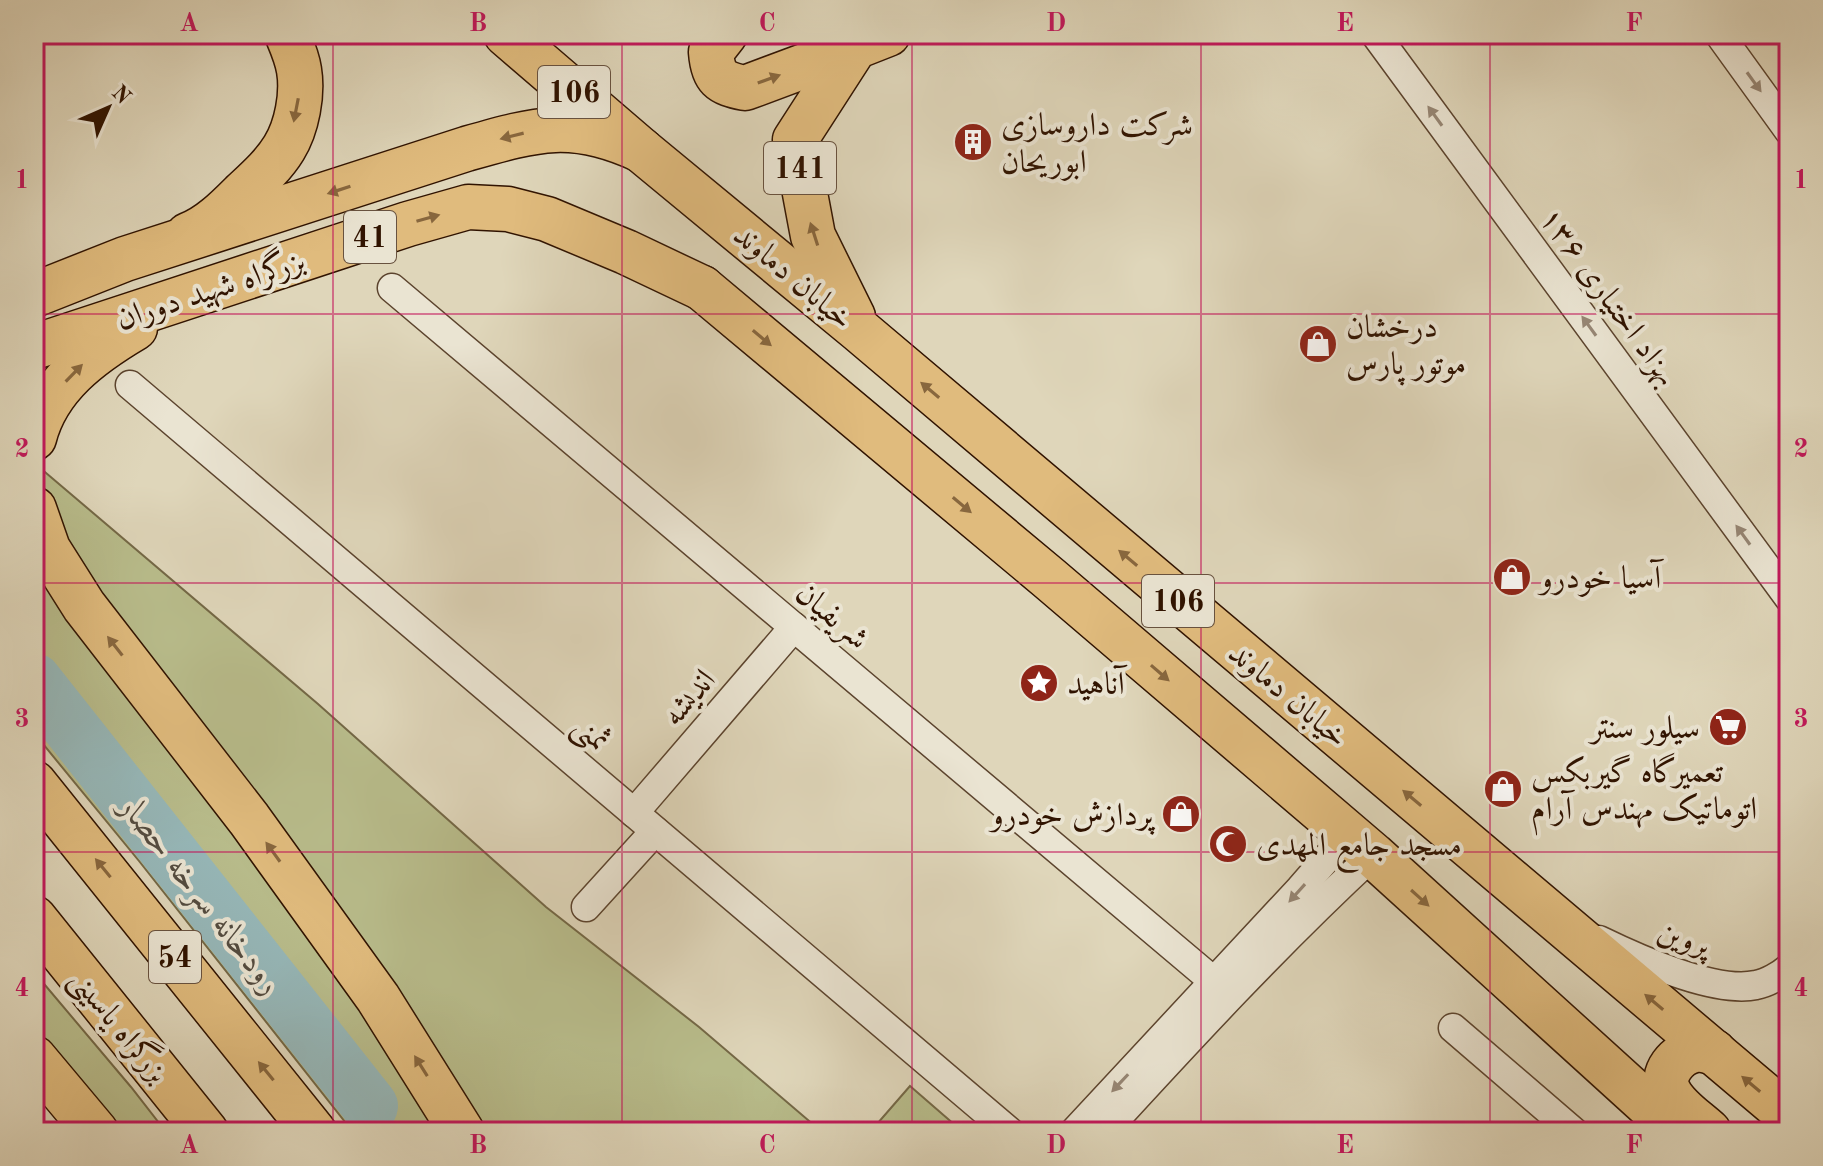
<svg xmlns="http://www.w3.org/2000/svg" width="1823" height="1166" font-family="'Old Standard TT',Amiri,serif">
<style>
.green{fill:#b8bc8b;stroke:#746846;stroke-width:2}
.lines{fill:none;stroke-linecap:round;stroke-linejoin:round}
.river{stroke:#96b7b8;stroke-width:56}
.minor-casing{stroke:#5c442e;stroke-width:31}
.primary-casing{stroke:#301300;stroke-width:47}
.trunk-casing{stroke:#301300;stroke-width:47}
.minor{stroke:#eae4d2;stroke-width:28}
.primary{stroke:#e0bb7d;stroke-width:44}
.trunk{stroke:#e0bb7d;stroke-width:44}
.oneway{fill:#88673e}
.oneway2{fill:#968674}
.grid{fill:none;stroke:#c2185b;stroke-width:2;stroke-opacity:0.55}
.labels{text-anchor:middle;stroke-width:8;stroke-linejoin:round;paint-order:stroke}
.shield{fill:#eae4d2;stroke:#68523f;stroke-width:2}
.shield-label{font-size:30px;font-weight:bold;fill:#301300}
.poi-label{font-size:32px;fill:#301300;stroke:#eae4d2;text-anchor:start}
.street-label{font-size:32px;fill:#301300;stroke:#eae4d2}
.water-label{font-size:34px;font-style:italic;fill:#544c40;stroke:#eae4d2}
.neatline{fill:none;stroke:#c2185b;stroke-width:3}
.grid-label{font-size:26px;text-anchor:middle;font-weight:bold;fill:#c2185b}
</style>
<rect width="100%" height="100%" fill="#dfd6ba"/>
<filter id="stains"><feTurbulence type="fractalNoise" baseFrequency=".0025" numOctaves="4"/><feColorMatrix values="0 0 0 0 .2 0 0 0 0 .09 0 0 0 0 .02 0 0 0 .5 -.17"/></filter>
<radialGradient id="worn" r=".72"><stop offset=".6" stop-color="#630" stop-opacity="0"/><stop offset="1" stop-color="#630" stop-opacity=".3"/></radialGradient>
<g class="green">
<path d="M39 467 318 704 546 907 699 1027 822 1132H472L88 596 42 490Z"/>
<path d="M34 547 448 1132H353L139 861 34 733Z"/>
<path d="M34 972 131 1087 166 1132H111L34 1039Z"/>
<path d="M910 1086 963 1132H870Z"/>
</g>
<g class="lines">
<path class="river" d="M34 681 370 1106"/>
<defs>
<g id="minor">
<path d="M1375 34 1789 598"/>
<path d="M1719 34 1789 131"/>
<path d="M392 288 1230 995"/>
<path d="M130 385 1010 1132"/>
<path d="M634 813 794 627"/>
<path d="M586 907 655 831"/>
<path d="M1599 940C1636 958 1715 994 1756 985 1767 983 1781 975 1789 968"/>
<path d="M1453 1028 1574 1132"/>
<path d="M1074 1132 1300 889 1348 834"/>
<path d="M1104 1132C1191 1037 1278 943 1373 855"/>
</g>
<g id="primary">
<path d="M506 34 641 150 859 330 1789 1116"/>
<path d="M725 34 711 52C713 78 720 83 745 88L855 47"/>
<path d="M188 235C209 227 226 210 242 194 257 180 273 166 284 148 297 127 303 94 299 70 297 57 292 46 287 34"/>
<path d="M702 288 1050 579 1373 855 1678 1132"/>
<path d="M853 317 813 236 795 140 855 47 888 34"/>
<path d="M1709 1132C1696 1120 1677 1108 1669 1092 1659 1074 1678 1053 1695 1050 1701 1049 1708 1051 1714 1052"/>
</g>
<g id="trunk">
<path d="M34 295 125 259 466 149C536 129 572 118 641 150"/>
<path d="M34 347 408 224 468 207 508 209 547 219 626 252 702 288"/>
<path d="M34 438C47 386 91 354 135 328"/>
<path d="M34 509 48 549 84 606 249 819 378 998 462 1132"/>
<path d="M34 783 314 1132"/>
<path d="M34 918 206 1132"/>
<path d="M34 1058 96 1132"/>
</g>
</defs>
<use href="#minor" class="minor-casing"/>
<use href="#primary" class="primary-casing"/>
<use href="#trunk" class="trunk-casing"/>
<use href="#minor" class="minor"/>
<use href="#primary" class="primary"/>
<use href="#trunk" class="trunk"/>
</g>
<defs><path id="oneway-solid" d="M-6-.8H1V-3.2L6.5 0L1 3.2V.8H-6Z" transform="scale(2)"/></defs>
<g class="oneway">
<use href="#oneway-solid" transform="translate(769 79) rotate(-20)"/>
<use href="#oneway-solid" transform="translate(296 110) rotate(101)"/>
<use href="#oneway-solid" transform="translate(512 136) rotate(166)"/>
<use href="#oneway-solid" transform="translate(339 190) rotate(162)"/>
<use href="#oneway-solid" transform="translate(428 218) rotate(-16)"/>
<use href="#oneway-solid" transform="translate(814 234) rotate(-108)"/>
<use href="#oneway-solid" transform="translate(762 338) rotate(40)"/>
<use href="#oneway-solid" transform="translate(74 373) rotate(-46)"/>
<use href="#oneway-solid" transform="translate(930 390) rotate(-140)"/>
<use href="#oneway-solid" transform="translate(962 505) rotate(40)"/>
<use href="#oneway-solid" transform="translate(1128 558) rotate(-140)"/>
<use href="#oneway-solid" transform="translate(115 646) rotate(-128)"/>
<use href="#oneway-solid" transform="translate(1160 673) rotate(41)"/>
<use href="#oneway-solid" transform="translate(1412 798) rotate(-140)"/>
<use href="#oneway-solid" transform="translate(273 852) rotate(-126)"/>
<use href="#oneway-solid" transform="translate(103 868) rotate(-129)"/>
<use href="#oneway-solid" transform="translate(1420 898) rotate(42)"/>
<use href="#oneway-solid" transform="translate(1654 1002) rotate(-140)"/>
<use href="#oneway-solid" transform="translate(421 1066) rotate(-122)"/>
<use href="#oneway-solid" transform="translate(266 1071) rotate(-129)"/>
<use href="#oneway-solid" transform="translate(1751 1084) rotate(-140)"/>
</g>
<g class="oneway2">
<use href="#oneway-solid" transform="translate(1754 82) rotate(54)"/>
<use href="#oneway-solid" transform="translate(1435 116) rotate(-126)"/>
<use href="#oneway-solid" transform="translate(1589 326) rotate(-126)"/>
<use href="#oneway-solid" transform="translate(1743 535) rotate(-126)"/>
<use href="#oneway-solid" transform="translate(1297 893) rotate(132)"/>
<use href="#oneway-solid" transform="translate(1120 1083) rotate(133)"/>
</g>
<path class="grid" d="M333 34V1132M622 34V1132M912 34V1132M1201 34V1132M1490 34V1132M34 314H1789M34 583H1789M34 852H1789"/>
<defs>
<symbol id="building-disc" viewBox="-11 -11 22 22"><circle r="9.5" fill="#8f2418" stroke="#eae4d2"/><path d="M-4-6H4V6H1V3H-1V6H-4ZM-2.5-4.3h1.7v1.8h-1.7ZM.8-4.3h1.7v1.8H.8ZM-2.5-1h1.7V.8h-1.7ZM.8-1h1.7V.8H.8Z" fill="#fff"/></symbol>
<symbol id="shop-disc" viewBox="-11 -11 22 22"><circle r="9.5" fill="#8f2418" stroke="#eae4d2"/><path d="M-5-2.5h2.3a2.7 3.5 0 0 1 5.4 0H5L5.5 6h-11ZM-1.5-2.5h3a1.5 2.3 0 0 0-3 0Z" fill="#fff"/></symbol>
<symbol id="sight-disc" viewBox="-11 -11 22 22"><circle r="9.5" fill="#8f2418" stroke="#eae4d2"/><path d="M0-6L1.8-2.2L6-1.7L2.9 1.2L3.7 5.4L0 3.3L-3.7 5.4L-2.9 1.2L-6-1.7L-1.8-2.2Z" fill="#fff"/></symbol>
<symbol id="supermarket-disc" viewBox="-11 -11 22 22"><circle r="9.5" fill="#8f2418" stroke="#eae4d2"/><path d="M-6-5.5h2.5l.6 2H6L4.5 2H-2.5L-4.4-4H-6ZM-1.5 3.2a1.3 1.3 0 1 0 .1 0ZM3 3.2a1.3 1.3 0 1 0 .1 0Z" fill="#fff"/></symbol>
<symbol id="mosque-disc" viewBox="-11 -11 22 22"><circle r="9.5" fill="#8f2418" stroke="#eae4d2"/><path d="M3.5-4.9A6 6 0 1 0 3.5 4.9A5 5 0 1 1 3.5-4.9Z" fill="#fff"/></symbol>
</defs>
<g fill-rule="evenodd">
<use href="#building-disc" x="951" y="120" width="44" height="44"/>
<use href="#shop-disc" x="1296" y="322" width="44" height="44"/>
<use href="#shop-disc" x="1490" y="555" width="44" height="44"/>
<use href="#sight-disc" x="1017" y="661" width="44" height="44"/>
<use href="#supermarket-disc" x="1706" y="705" width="44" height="44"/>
<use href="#shop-disc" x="1481" y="767" width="44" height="44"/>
<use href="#shop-disc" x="1159" y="792" width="44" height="44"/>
<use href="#mosque-disc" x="1206" y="822" width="44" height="44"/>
</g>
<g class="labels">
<g class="shield">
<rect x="538" y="66" width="72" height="52" rx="6"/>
<rect x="764" y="142" width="72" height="52" rx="6"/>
<rect x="344" y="211" width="52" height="52" rx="6"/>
<rect x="1142" y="575" width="72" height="52" rx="6"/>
<rect x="149" y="931" width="52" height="52" rx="6"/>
</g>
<g class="shield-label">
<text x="574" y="102">106</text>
<text x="800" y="178">141</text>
<text x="370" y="247">41</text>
<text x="1178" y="611">106</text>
<text x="175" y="967">54</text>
</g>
<g class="poi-label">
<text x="1001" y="135">شرکت داروسازی<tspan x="1001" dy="37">ابوریحان</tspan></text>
<text x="1346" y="337">درخشان<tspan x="1346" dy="37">موتور پارس</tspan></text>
<text x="1540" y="588">آسیا خودرو</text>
<text x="1067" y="694">آناهید</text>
<text x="1700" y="738" text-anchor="end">سیلور سنتر</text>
<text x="1531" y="782">تعمیرگاه گیربکس<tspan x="1531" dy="37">اتوماتیک مهندس آرام</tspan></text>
<text x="1153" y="825" text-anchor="end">پردازش خودرو</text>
<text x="1256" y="855">مسجد جامع المهدی</text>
</g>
<g class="street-label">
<text transform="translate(794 276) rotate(40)" y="11">خیابان دماوند</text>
<text transform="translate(210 289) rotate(-18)" y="11">بزرگراه شهید دوران</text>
<text transform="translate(1610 296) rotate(54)" y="11">بهزاد اختیاری ۱۳۶</text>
<text transform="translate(833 615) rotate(40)" y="11">شریفیان</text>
<text transform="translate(1289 694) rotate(40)" y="11">خیابان دماوند</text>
<text transform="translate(688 697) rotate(-49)" y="11">اندیشه</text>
<text transform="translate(592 732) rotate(40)" y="11">ثمنی</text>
<text transform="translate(1684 937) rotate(18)" y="11">پروین</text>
<text transform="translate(120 1025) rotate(51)" y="11">بزرگراه یاسینی</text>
</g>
<g class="water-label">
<text transform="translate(202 894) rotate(52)" y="12">رودخانه سرخه حصار</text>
</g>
</g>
<rect width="1823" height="1166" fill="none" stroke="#dfd6ba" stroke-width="88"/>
<g transform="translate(108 108) rotate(45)" stroke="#eae4d2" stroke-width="6" paint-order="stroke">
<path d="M0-6L14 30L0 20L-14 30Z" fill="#301300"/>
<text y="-12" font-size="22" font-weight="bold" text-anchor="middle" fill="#301300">N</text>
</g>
<rect x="44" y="44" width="1735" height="1078" class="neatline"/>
<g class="grid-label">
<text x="189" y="31">A</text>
<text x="478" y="31">B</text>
<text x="767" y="31">C</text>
<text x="1056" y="31">D</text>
<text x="1345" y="31">E</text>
<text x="1634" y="31">F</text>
<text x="22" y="188">1</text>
<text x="1801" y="188">1</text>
<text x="22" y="457">2</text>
<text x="1801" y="457">2</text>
<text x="22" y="727">3</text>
<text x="1801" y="727">3</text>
<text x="22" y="996">4</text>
<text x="1801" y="996">4</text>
<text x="189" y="1153">A</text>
<text x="478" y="1153">B</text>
<text x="767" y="1153">C</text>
<text x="1056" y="1153">D</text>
<text x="1345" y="1153">E</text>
<text x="1634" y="1153">F</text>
</g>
<rect width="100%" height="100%" filter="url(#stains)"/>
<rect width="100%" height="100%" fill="url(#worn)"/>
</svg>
